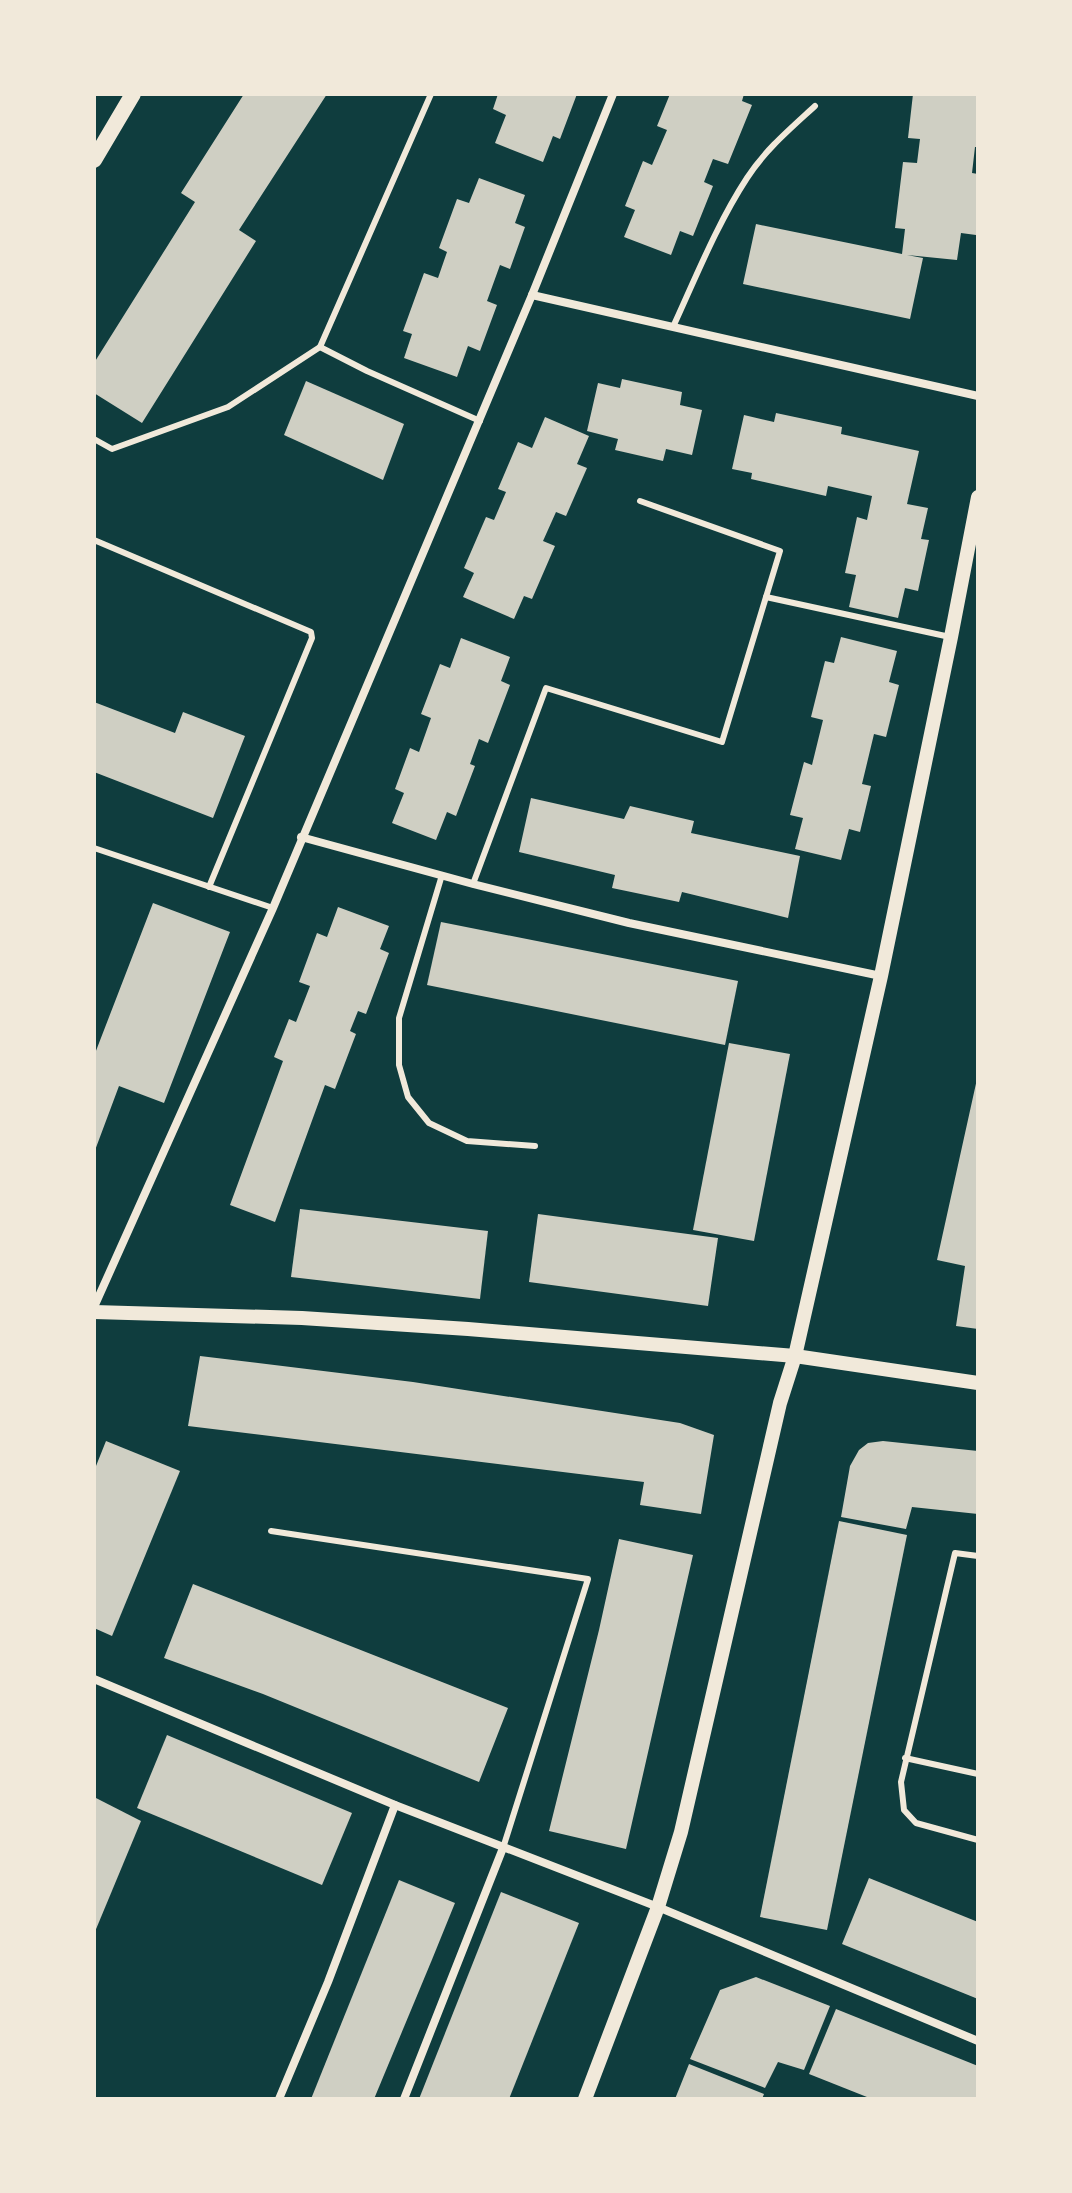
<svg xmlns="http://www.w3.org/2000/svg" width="1072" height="2193" font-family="'Space Grotesk',sans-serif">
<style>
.building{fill:#cfcfc3}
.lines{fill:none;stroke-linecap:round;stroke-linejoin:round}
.service{stroke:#f1e9da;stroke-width:6}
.minor{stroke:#f1e9da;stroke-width:8}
.tertiary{stroke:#f1e9da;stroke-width:14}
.secondary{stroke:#f1e9da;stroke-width:16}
</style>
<rect width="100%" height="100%" fill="#0f3d3e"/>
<g class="building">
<path d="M244 94H327L239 230 256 241 142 423 94 393V363L195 202 181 193Z"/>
<path d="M498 94H577L560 139 553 136 543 162 495 143 506 115 493 109Z"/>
<path d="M670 94H744L742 101 752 105 728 164 713 159 704 182 713 186 693 236 680 231 671 255 624 237 635 210 625 206 643 161 652 165 667 130 657 126Z"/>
<path d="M913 94H978V147H975L972 173 978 174V215L976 235 961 233 957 260 907 255 923 258 910 319 743 284 756 224 902 254 905 229 895 228 903 162 917 163 920 139 908 138Z"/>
<path d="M479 178 525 195 515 223 525 227 510 269 500 265 487 301 497 305 480 351 468 346 457 377 404 358 412 334 403 331 424 273 438 278 447 252 439 248 457 199 469 203Z"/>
<path d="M622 379 682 392 680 405 702 410 692 455 666 449 663 461 615 450 618 439 587 431 598 383 620 388Z"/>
<path d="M306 381 404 424 383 480 284 435Z"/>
<path d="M776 413 842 427 841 434 919 451 907 504 928 508 921 539 929 540 918 591 905 588 898 618 849 607 856 575 845 573 857 517 867 520 872 496 828 486 826 496 751 479 752 473 732 469 744 415 774 422Z"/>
<path d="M545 417 589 436 577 464 587 468 566 516 556 512 543 541 555 546 532 599 524 596 514 619 463 597 474 573 464 568 486 517 494 520 506 492 498 489 518 442 532 448Z"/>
<path d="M841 637 897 651 889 682 899 685 886 737 874 734 862 784 871 786 860 832 849 829 841 860 795 849 803 818 790 815 804 762 812 765 823 720 811 717 825 661 834 663Z"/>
<path d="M461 638 510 657 501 681 510 685 488 743 479 739 470 764 475 766 456 816 447 812 436 840 392 823 404 793 395 789 410 748 419 752 431 718 421 714 440 664 450 668Z"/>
<path d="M94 702 175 733 183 712 245 736 213 818 94 772Z"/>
<path d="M531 798 624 819 630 806 694 821 691 833 800 856 788 918 682 892 679 902 612 888 615 875 519 852Z"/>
<path d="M153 903 230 932 164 1103 119 1086 94 1153V1056Z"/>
<path d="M338 907 389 926 380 949 389 953 366 1014 358 1011 350 1031 356 1034 335 1089 325 1085 275 1222 230 1205 283 1061 274 1057 289 1019 296 1022 310 986 299 982 317 933 327 937Z"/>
<path d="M441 922 738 981 725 1045 427 985Z"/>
<path d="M729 1043 790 1054 754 1241 693 1230Z"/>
<path d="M977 1079H978V1329L956 1326 965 1266 937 1260Z"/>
<path d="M300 1209 488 1231 480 1299 291 1277Z"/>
<path d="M538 1214 718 1238 708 1306 529 1282Z"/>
<path d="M200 1356 413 1382 680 1423 714 1435 701 1514 640 1505 644 1482 188 1426Z"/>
<path d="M106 1441 180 1471 112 1636 94 1628V1471Z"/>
<path d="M883 1441 978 1451V1514L912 1507 906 1529 841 1517 850 1466 859 1450 868 1443Z"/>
<path d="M839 1521 907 1535 827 1930 760 1917Z"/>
<path d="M619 1539 693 1555 626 1849 549 1831 599 1630Z"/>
<path d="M193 1584 508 1708 479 1782 263 1694 164 1658Z"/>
<path d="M167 1735 352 1813 322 1885 137 1808Z"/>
<path d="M94 1797 141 1821 94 1934Z"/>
<path d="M869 1878 978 1922V1999L842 1944Z"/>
<path d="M399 1880 455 1903 431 1962 374 2099H311Z"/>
<path d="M501 1892 579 1923 509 2099H419Z"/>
<path d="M756 1977 830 2006 804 2070 778 2062 765 2088 690 2059 720 1990Z"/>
<path d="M836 2009 978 2066V2099H872L809 2074Z"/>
<path d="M689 2064 764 2094 762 2099H675Z"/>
</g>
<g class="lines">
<g class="service">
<path d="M431 94 320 347 367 371 480 421"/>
<path d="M673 327C696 277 717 224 747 178 765 150 790 129 815 106"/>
<path d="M94 439 112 449 228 407 320 347"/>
<path d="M94 540 311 632 312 638 209 887"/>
<path d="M766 597 950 637"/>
<path d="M94 848 273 908"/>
<path d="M442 875 399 1018V1065L408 1097 429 1123 467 1141 535 1146"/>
<path d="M473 884 546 688 722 742 780 551 640 501"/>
<path d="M271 1531 588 1579 503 1848"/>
<path d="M978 1556 955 1553 901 1782 904 1810 916 1823 978 1840"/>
<path d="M905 1758 978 1774"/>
</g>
<g class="minor">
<path d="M532 295 978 396"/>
<path d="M301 837 473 884 629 923 881 976"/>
<path d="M94 1307 273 908 532 295 613 94"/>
<path d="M94 1679 395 1805 658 1907 978 2041"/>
<path d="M279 2099 328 1982 395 1805"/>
<path d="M404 2099 503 1848"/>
</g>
<g class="tertiary">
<path d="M94 1312 302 1318 468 1329 795 1356 978 1383"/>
<path d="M585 2099 658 1907 681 1832 780 1403 795 1356 881 976 951 637 978 497"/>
</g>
<path class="secondary" d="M94 160 133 94"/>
</g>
<rect width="1072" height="2193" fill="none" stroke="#f1e9da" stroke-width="192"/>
</svg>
